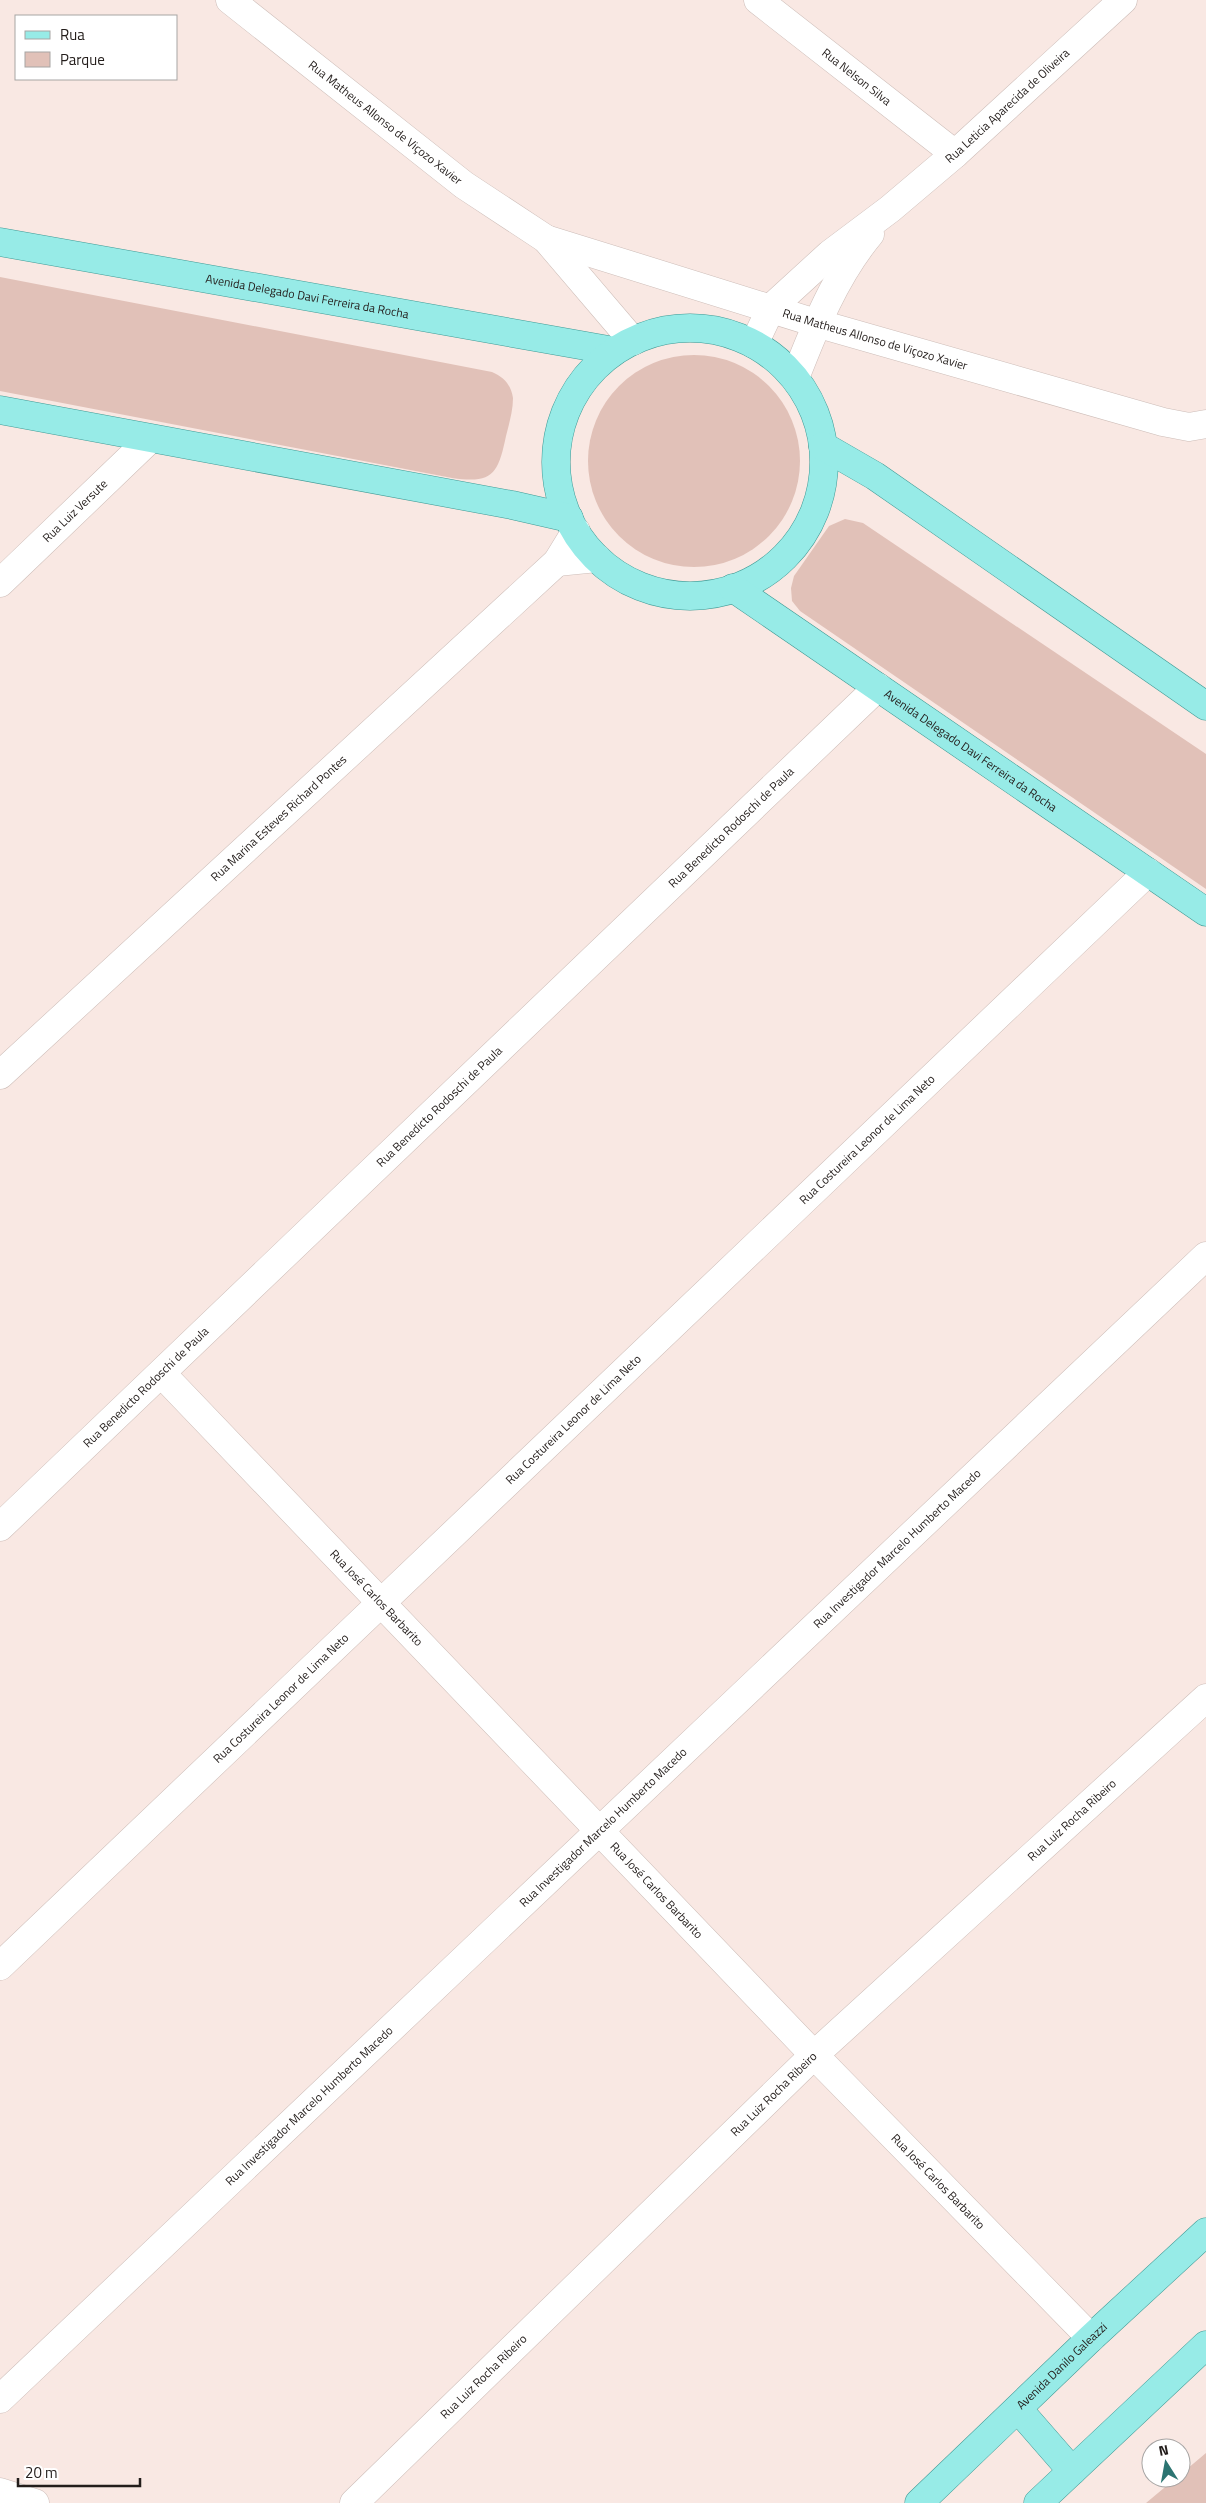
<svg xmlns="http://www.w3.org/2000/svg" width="1206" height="2503" font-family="'Titillium Web',sans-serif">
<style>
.green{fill:#e1c1b8}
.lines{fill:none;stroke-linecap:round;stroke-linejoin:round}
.minor-casing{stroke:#cdbdb8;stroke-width:29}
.major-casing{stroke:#419a95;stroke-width:29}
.minor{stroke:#fff;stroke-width:28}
.major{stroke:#97ebe7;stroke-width:28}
.labels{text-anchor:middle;stroke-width:4;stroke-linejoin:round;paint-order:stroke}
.street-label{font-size:12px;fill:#231d1b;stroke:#fff}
</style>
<rect width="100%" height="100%" fill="#f9e8e3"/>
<g class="green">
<path d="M0 277 492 372C504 377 511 385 513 398 513 411 509 424 506 436 498 474 493 484 452 478L0 391Z"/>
<circle cx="694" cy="461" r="106"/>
<path d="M845 519 863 523 1206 754V889L800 611 792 601 791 588 794 576 829 526Z"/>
<path d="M1206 2453V2503H1146L1176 2478H1181V2474Z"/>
</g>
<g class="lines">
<defs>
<g id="minor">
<path id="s1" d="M230 0 464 185 546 239 633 341"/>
<path id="s2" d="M758 0 955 154"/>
<path id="s3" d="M546 239 816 323 1163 422 1189 427 1206 424"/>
<path id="s4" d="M754 344 771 308 830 254 890 209 955 154 1123 0"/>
<path d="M795 378C815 327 835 276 870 234"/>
<path d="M557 562 597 558"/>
<path id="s5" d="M0 583 150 439"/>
<path id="s6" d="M0 1075 557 562 576 531"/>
<path id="s7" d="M162 1374 814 2055 1091 2338"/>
<path id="s8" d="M0 1527 878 687"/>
<path id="s9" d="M0 1966 1148 872"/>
<path id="s10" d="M0 2399 1206 1256"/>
<path d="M0 2492 35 2503"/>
<path id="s11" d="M354 2503 814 2055 1206 1698"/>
</g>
<g id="major">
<path id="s12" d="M0 242 614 351"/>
<circle cx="690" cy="462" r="134"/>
<path d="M0 410 512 505 569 518"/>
<path d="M823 446 875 476 1206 706"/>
<path id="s13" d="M733 588 1206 912"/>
<path d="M1018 2409 1072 2471"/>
<path id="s14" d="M919 2503 1091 2338 1206 2232"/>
<path d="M1038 2503 1206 2345"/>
</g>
</defs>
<use href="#minor" class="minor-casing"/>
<use href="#major" class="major-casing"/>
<use href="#minor" class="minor"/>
<use href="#major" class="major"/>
</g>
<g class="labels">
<g class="street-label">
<text dy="4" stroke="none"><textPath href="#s2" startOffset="125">Rua Nelson Silva</textPath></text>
<text dy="4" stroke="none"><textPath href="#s4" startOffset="351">Rua Leticia Aparecida de Oliveira</textPath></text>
<text dy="4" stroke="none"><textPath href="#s1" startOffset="198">Rua Matheus Allonso de Viçozo Xavier</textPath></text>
<text dy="4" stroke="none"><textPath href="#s12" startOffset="312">Avenida Delegado Davi Ferreira da Rocha</textPath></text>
<text dy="4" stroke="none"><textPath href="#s3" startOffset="344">Rua Matheus Allonso de Viçozo Xavier</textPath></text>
<text dy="4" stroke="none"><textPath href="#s5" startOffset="104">Rua Luiz Versute</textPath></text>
<text dy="4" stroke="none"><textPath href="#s13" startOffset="288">Avenida Delegado Davi Ferreira da Rocha</textPath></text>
<text dy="4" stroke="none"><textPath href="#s6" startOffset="379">Rua Marina Esteves Richard Pontes</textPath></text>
<text dy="4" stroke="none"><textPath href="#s8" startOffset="1012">Rua Benedicto Rodoschi de Paula</textPath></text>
<text dy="4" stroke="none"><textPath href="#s8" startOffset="608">Rua Benedicto Rodoschi de Paula</textPath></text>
<text dy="4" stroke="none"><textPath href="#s9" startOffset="1198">Rua Costureira Leonor de Lima Neto</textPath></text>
<text dy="4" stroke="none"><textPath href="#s8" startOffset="202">Rua Benedicto Rodoschi de Paula</textPath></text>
<text dy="4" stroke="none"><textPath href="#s9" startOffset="792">Rua Costureira Leonor de Lima Neto</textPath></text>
<text dy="4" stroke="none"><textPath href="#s10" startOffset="1236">Rua Investigador Marcelo Humberto Macedo</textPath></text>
<text dy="4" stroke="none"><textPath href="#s7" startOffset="310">Rua José Carlos Barbarito</textPath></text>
<text dy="4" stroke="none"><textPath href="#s9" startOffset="388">Rua Costureira Leonor de Lima Neto</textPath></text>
<text dy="4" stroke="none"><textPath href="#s11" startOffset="991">Rua Luiz Rocha Ribeiro</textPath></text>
<text dy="4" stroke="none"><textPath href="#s10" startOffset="831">Rua Investigador Marcelo Humberto Macedo</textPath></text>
<text dy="4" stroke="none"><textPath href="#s7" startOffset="715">Rua José Carlos Barbarito</textPath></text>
<text dy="4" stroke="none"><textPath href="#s11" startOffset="586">Rua Luiz Rocha Ribeiro</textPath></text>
<text dy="4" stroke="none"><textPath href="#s10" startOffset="426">Rua Investigador Marcelo Humberto Macedo</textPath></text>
<text dy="4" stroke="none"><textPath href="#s7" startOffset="1120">Rua José Carlos Barbarito</textPath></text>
<text dy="4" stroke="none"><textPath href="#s14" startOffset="198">Avenida Danilo Galeazzi</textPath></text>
<text dy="4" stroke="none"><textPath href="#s11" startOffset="181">Rua Luiz Rocha Ribeiro</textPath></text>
</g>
</g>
<rect x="15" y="15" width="162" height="65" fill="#ffffff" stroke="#a7a5a4"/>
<rect x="25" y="31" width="25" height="8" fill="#97ebe7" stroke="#a7a5a4"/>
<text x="60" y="40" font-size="15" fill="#231d1b">Rua</text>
<rect x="25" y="52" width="25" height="15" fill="#e1c1b8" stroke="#a7a5a4"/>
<text x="60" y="65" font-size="15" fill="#231d1b">Parque</text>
<g transform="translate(1166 2463) rotate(349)"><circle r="24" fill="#ffffff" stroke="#a7a5a4"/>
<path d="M0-4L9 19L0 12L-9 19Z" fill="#2c7572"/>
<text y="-8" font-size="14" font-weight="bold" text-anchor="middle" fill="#231d1b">N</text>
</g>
<path d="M18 2478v8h122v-8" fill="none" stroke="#231d1b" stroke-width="2.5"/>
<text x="25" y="2478" font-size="15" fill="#231d1b" stroke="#ffffff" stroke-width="4" paint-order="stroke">20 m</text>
</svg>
